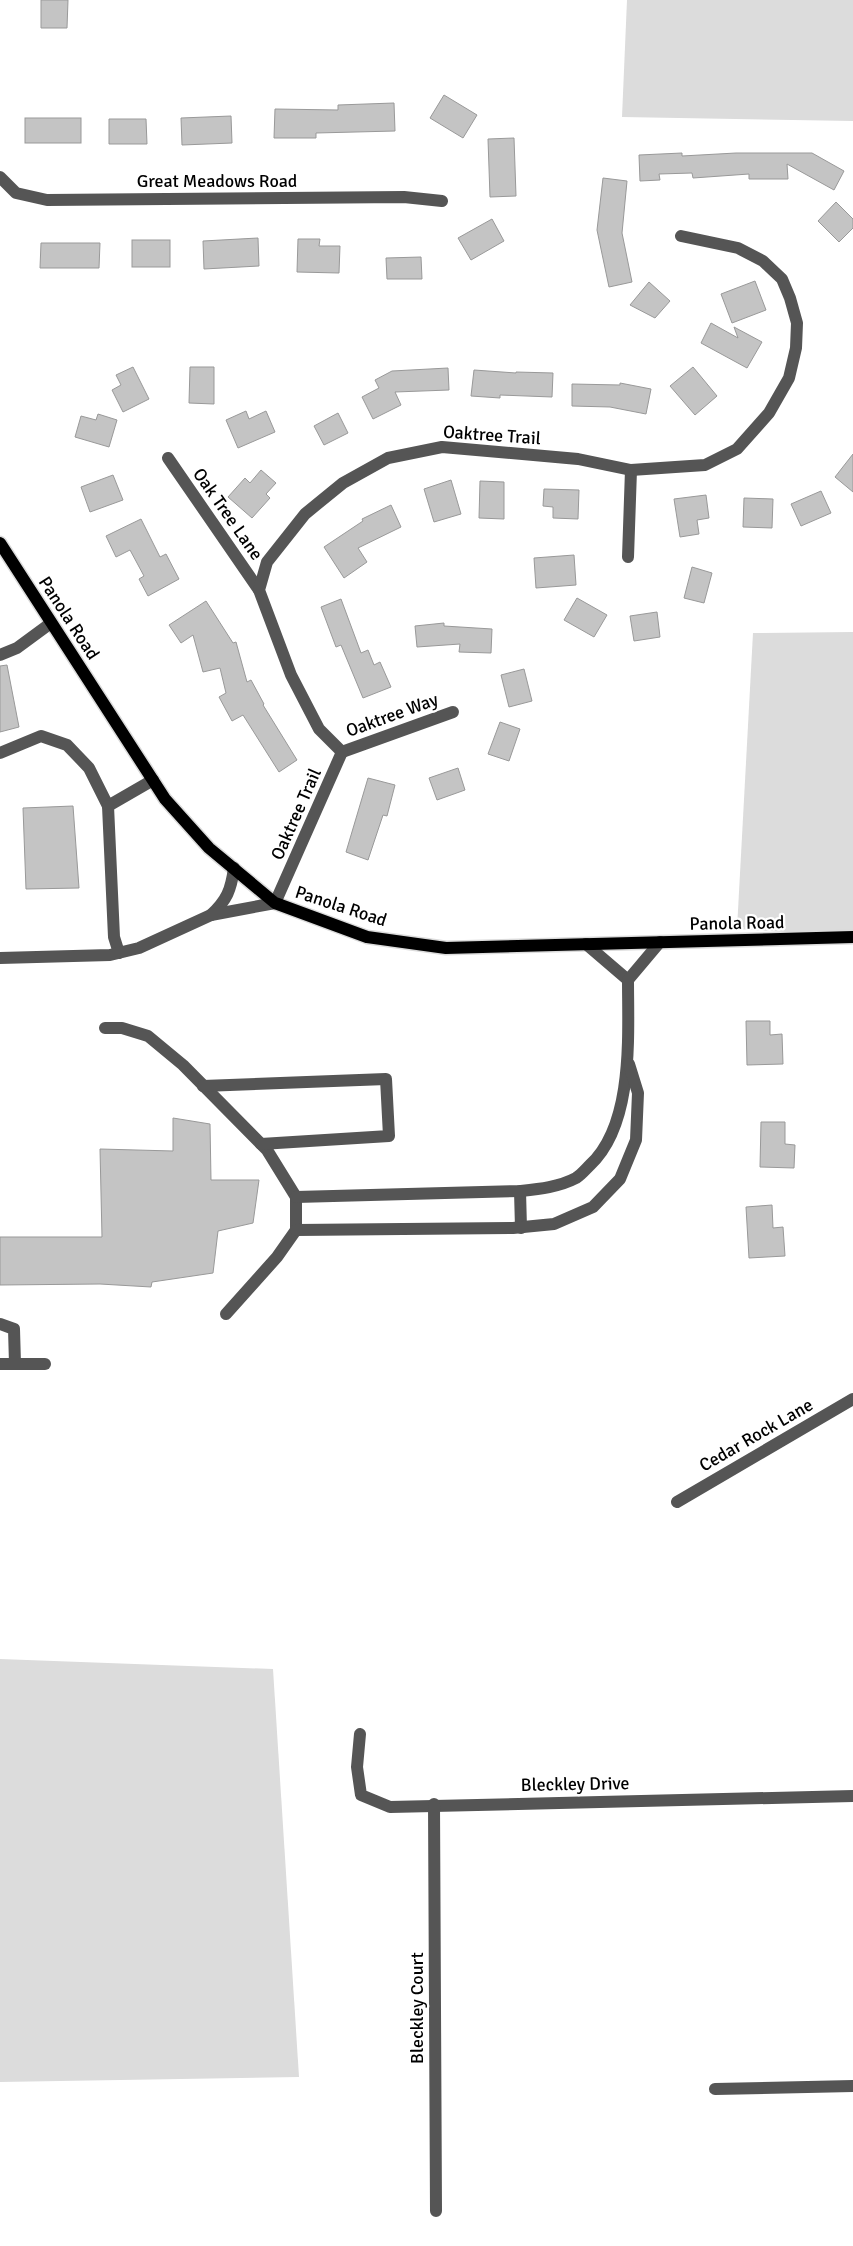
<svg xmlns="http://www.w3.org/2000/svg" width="853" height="2246" font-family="Signika,sans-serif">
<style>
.green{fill:#dcdcdc}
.building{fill:#c4c4c4;stroke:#999}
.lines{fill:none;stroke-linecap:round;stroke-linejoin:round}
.major-casing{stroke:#dbdbdb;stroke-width:15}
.minor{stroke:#555;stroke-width:12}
.major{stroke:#000;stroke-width:12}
.labels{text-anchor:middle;stroke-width:4.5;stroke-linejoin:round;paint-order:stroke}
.street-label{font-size:18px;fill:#000;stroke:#fff}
</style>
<rect width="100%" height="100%" fill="#fff"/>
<g class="green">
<path d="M627 0H853V121L622 117Z"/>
<path d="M853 632V936L737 929 753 633Z"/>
<path d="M0 1659 273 1669 299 2077 0 2082Z"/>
</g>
<g class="building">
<path d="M41 0H68L67 28H41Z"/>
<path d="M444 95 477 115 463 138 430 118Z"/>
<path d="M394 103 395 131 316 133V138H274L275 109 338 110V105Z"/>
<path d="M231 116 232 143 182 145 181 118Z"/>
<rect x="25" y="118" width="56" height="25"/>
<path d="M109 119H146L147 144H109Z"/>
<path d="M514 138 516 196 490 197 488 139Z"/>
<path d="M682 153V156L736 153H812L844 171 834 190 787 164 788 179H749V174L693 178 692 173 659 174 660 180 640 181 639 155Z"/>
<path d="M603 178 627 181 622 233 632 282 609 287 597 230Z"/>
<path d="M836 202 853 219V228L839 242 818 221Z"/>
<path d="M492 219 504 241 471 260 458 238Z"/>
<path d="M258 238 259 266 204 269 203 241Z"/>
<path d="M298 239H320L319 246H340L339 273 297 272Z"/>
<rect x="132" y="240" width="38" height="27"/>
<path d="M41 243H100L99 268H40Z"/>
<path d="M421 257 422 279H387L386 258Z"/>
<path d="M755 281 766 310 732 323 721 294Z"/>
<path d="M649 282 670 301 655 318 630 305Z"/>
<path d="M711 323 738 338 734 327 762 342 747 368 701 343Z"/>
<path d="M133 367 149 399 123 412 112 390 121 385 116 375Z"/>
<path d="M190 367H214V404L189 403Z"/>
<path d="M693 367 717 396 695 415 670 386Z"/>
<path d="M448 368 449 390 395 392 401 405 373 419 362 397 379 388 375 380 392 371Z"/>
<path d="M474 370 516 373V372L553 373 552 397 500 395V398L471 396Z"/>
<path d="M620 383 651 389 646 414 610 407 572 406V384L620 385Z"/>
<path d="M246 411 249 419 266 411 275 432 238 448 226 420Z"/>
<path d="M338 413 348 433 324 445 314 426Z"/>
<path d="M98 414 117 420 109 447 75 437 81 416 96 420Z"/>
<path d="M853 454V492L835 477Z"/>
<path d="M261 470 276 483 266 494 270 498 252 518 228 497 245 478 250 483Z"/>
<path d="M113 475 123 500 90 512 81 487Z"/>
<path d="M451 480 461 514 434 522 424 489Z"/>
<path d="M480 481 504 482V519L479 518Z"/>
<path d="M544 489 579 490 578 519 553 518V507L543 506Z"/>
<path d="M821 491 831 513 801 526 791 504Z"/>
<path d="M706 495 709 518 697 520 699 534 680 537 674 499Z"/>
<path d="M744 498 773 499 772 528 743 527Z"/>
<path d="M391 505 401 527 358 548 367 562 344 578 324 547 363 521 362 519Z"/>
<path d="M141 519 160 557 166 554 179 579 148 596 139 579 144 576 130 550 116 557 106 536Z"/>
<path d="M574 555 576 585 536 588 534 558Z"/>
<path d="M692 567 712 573 704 603 684 598Z"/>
<path d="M577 598 607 615 594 637 564 620Z"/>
<path d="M341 599 361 653 368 650 374 665 380 662 391 687 363 698 341 645 336 647 321 607Z"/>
<path d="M206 601 233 643 236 642 247 682 251 680 264 704 263 705 297 760 279 772 243 715 232 721 219 697 226 693 220 668 203 672 193 635 181 643 169 625Z"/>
<path d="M657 612 660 637 634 641 630 616Z"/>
<path d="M444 623V626L492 629 491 653 459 652 460 644 417 647 415 626Z"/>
<path d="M7 665 19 727 0 732V666Z"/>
<path d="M524 669 532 701 509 707 501 675Z"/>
<path d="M500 722 520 729 509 761 488 754Z"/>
<path d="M458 768 465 790 437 800 429 778Z"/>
<path d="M368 778 395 785 387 816 383 815 368 860 346 852Z"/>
<path d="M73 806 79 888 26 889 23 808Z"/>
<path d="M746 1021H770V1035L782 1034 783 1064 747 1065Z"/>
<path d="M173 1118 210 1124 211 1180H259L253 1223 218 1231 213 1273 152 1282 151 1287 100 1284 0 1285V1237H102L100 1149 173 1151Z"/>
<path d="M761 1122H785V1144L795 1145 794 1168 760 1167Z"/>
<path d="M772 1205 773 1228 783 1227 785 1256 749 1258 746 1207Z"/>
</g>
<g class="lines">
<defs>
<path id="major" d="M0 543 165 799 209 848 275 903 367 937 446 948 853 937"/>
</defs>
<use href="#major" class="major-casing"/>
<g class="minor">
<path d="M0 177 16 193 47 200 404 197 442 201"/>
<path d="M168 458 259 590"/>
<path d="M628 557 631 470"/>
<path d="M0 655 17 648 51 623"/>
<path d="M342 752 319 729 291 675 259 590 267 562 305 514 343 483 388 458 442 447 578 459 631 470 705 465 737 449 769 413 789 378 796 348 797 323 790 298 782 279 763 261 738 248 681 236"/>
<path d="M342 752 453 712"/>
<path d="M0 753 41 736 67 745 89 768 108 806 153 780"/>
<path d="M108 806 114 937 119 953"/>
<path d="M211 915C227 900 231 890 234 868"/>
<path d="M586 944 628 980"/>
<path d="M0 958 110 955 139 948 211 915 275 903 342 752"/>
<path d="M105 1028H122L148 1036 183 1065 267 1150 296 1197V1230L277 1257 226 1314"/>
<path d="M203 1086 386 1079 389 1136 261 1144"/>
<path d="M520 1191 521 1228"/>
<path d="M296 1197 520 1191C539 1189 559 1187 576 1178 581 1175 586 1169 590 1165 634 1124 628 1036 628 980L660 942"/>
<path d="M296 1230 513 1228 554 1224 593 1207 620 1179 636 1140 638 1093 629 1064"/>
<path d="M0 1324 14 1329 15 1364"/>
<path d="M0 1364H45"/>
<path d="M677 1502 853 1399"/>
<path d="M360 1734 357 1767 361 1795 390 1807 853 1796"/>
<path d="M434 1804 436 2211"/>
<path d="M715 2089 853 2086"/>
</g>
<use href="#major" class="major"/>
</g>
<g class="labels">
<g class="street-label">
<text x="217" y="187">Great Meadows Road</text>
<text transform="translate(492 435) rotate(4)" y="6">Oaktree Trail</text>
<text transform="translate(228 514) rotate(55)" y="6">Oak Tree Lane</text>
<text transform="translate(69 618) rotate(57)" y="6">Panola Road</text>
<text transform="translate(392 715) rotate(-20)" y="6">Oaktree Way</text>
<text transform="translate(296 814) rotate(-66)" y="6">Oaktree Trail</text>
<text transform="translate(341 906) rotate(18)" y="6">Panola Road</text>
<text transform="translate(737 923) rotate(-1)" y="6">Panola Road</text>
<text transform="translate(756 1435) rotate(-30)" y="6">Cedar Rock Lane</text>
<text transform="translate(575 1784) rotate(-1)" y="6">Bleckley Drive</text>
<text transform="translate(417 2008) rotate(-90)" y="6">Bleckley Court</text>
</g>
</g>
</svg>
